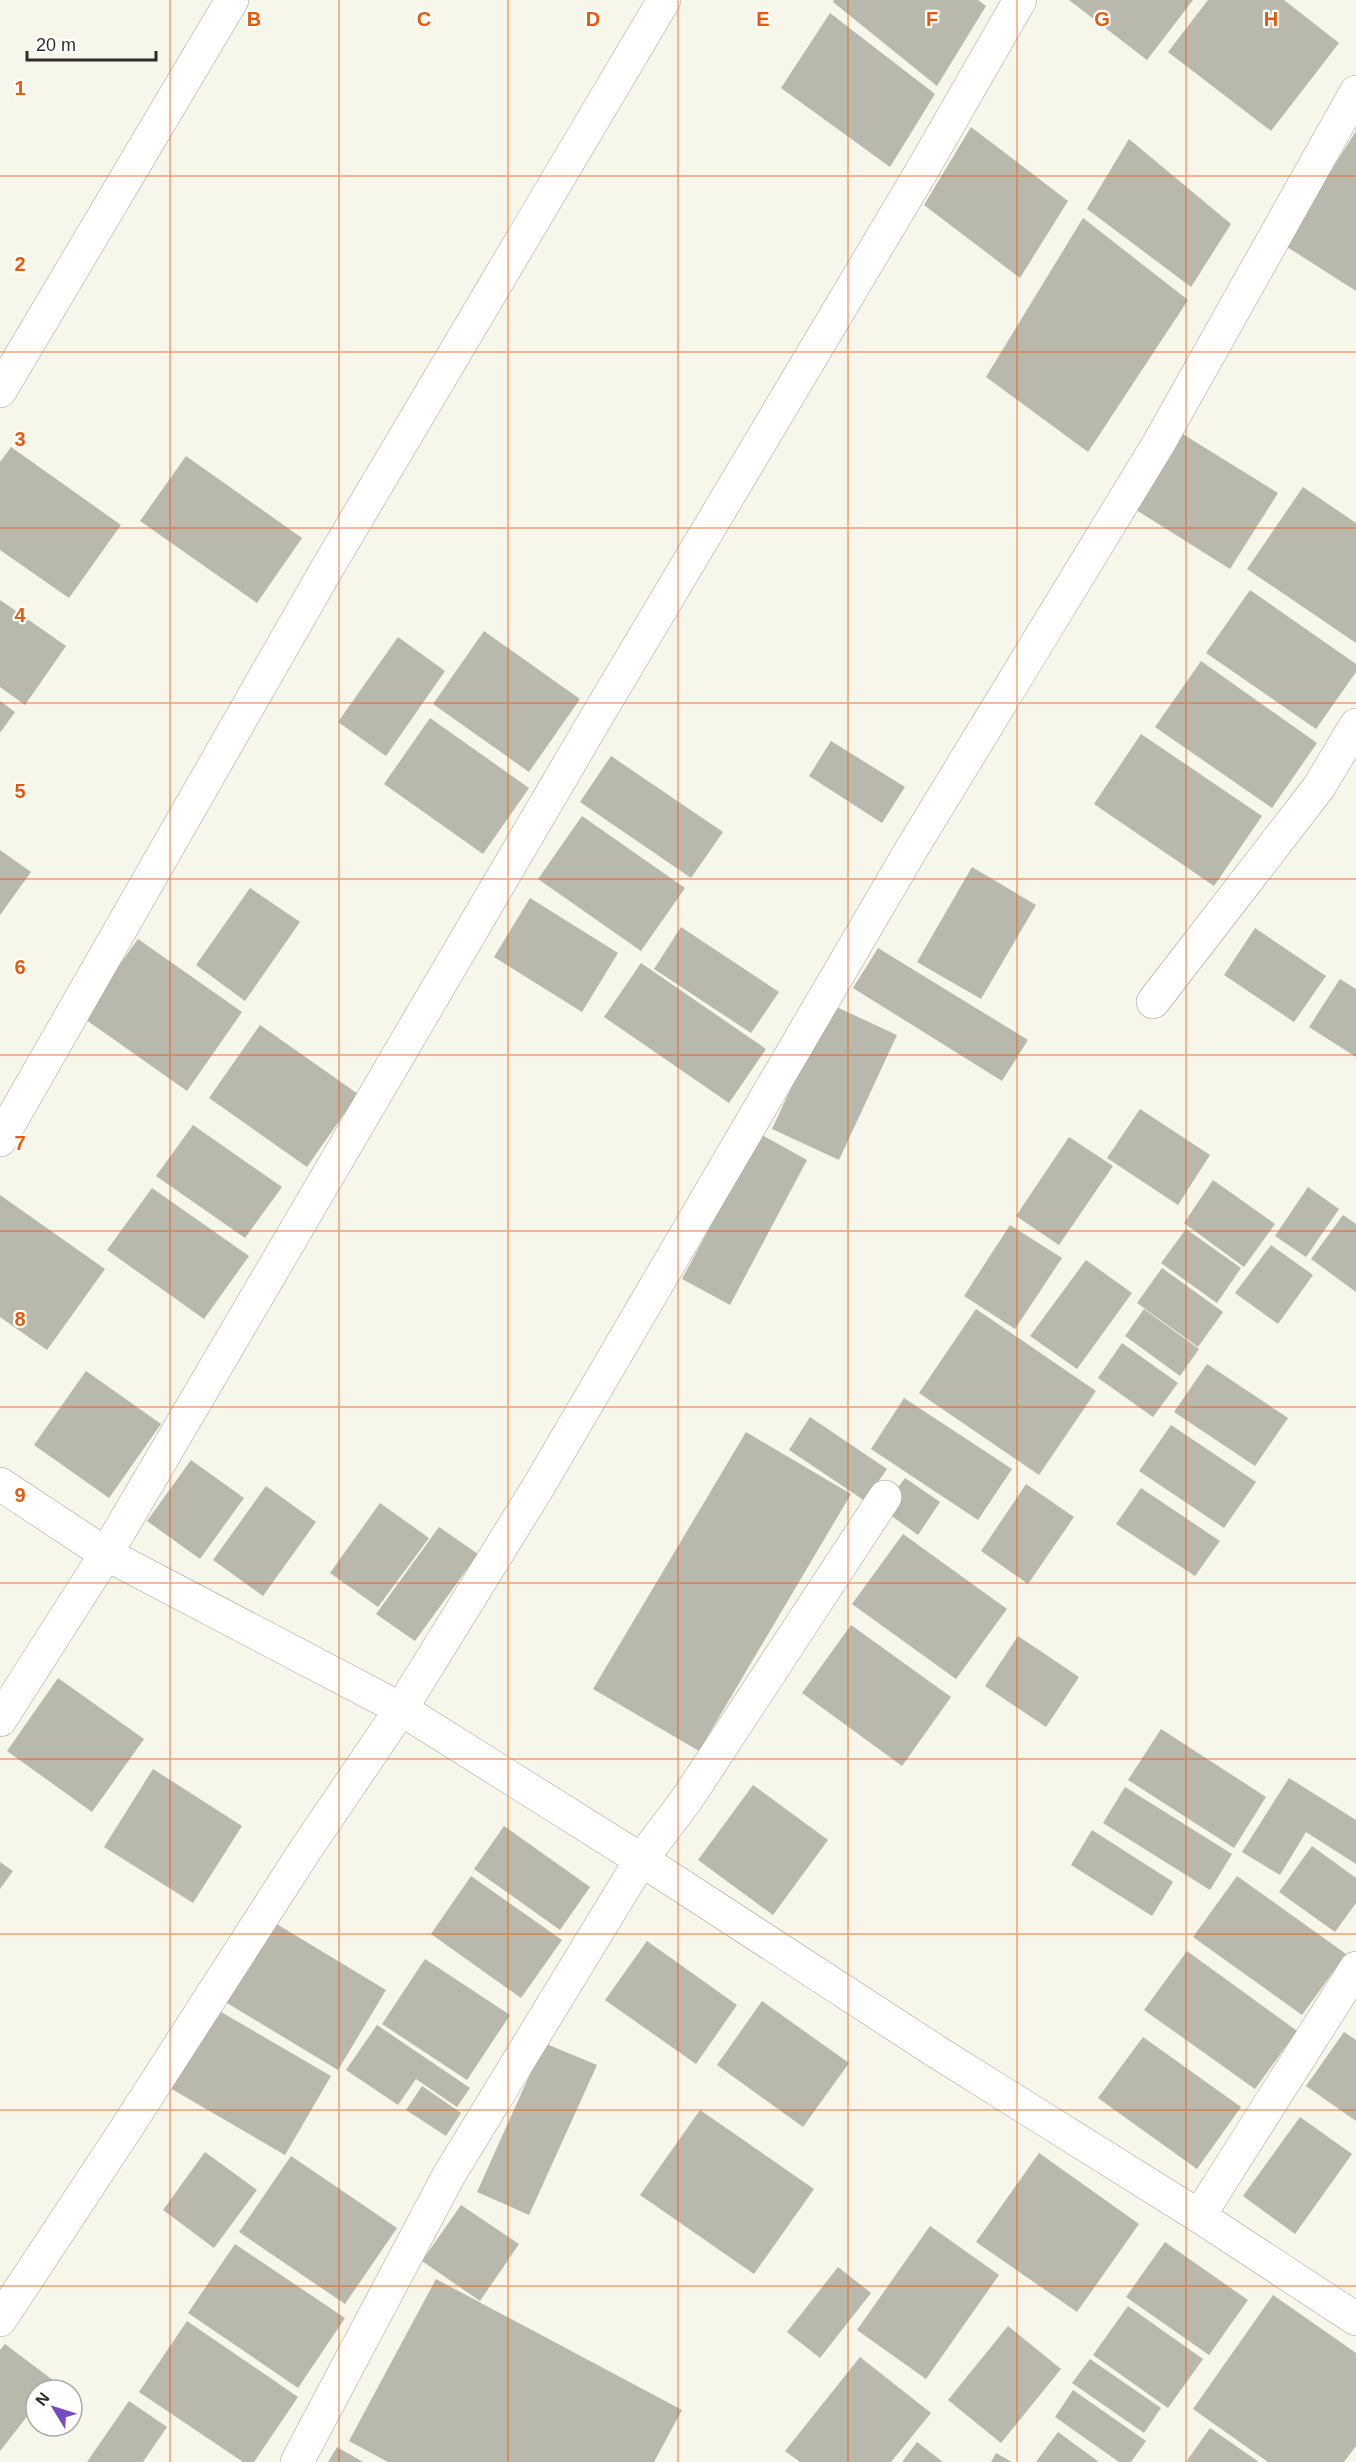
<svg xmlns="http://www.w3.org/2000/svg" width="1356" height="2462" font-family="Arial,sans-serif">
<style>
.building{fill:#b8b8ac}
.lines{fill:none;stroke-linecap:round;stroke-linejoin:round}
.minor-casing{stroke:#a1a195;stroke-width:34}
.minor{stroke:#fff;stroke-width:33}
.grid{fill:none;stroke:#e8590c;stroke-width:1.5;stroke-opacity:0.55}
.grid-label{font-size:20px;text-anchor:middle;font-weight:bold;fill:#e8590c;stroke:#fff;stroke-width:4.5;stroke-linejoin:round;paint-order:stroke}
</style>
<rect width="100%" height="100%" fill="#f6f7ea"/>
<g class="building">
<path d="M834 0H978L986 6 937 86 833 2Z"/>
<path d="M1069 0H1193L1147 60Z"/>
<path d="M1208 0H1284L1339 43 1271 131 1168 52Z"/>
<path d="M830 13 935 94 890 167 781 88Z"/>
<path d="M971 127 1068 201 1020 278 924 205Z"/>
<path d="M1356 131V291L1284 245Z"/>
<path d="M1129 139 1231 224 1191 287 1087 209Z"/>
<path d="M1083 218 1188 300 1088 452 986 377Z"/>
<path d="M1181 433 1278 493 1230 569 1133 508Z"/>
<path d="M11 447 121 525 69 598 0 550V462Z"/>
<path d="M186 456 302 538 257 603 140 521Z"/>
<path d="M1303 487 1356 523V643L1247 569Z"/>
<path d="M1250 590 1356 664V672L1316 729 1206 653Z"/>
<path d="M0 600 66 646 25 705 0 687Z"/>
<path d="M484 631 580 699 529 772 433 704Z"/>
<path d="M398 637 445 671 386 756 338 722Z"/>
<path d="M1201 661 1317 743 1272 808 1155 727Z"/>
<path d="M0 701 15 712 0 733Z"/>
<path d="M430 718 529 788 483 854 384 784Z"/>
<path d="M1141 734 1262 816 1214 886 1094 804Z"/>
<path d="M831 741 905 787 882 823 809 776Z"/>
<path d="M611 756 723 832 691 878 580 802Z"/>
<path d="M582 816 685 888 641 951 538 879Z"/>
<path d="M0 850 31 872 0 915Z"/>
<path d="M972 867 1036 905 981 999 917 962Z"/>
<path d="M250 888 300 922 245 1001 196 965Z"/>
<path d="M530 898 618 953 582 1012 494 957Z"/>
<path d="M681 927 779 992 751 1033 654 969Z"/>
<path d="M1255 928 1326 976 1294 1022 1224 975Z"/>
<path d="M138 939 242 1012 187 1091 82 1017Z"/>
<path d="M878 948 1028 1040 1002 1081 853 988Z"/>
<path d="M641 963 766 1049 729 1103 604 1017Z"/>
<path d="M1340 979 1356 989V1057L1309 1027Z"/>
<path d="M830 1004 897 1035 839 1160 772 1129Z"/>
<path d="M260 1025 358 1094 307 1167 209 1098Z"/>
<path d="M1140 1109 1210 1155 1178 1205 1107 1158Z"/>
<path d="M193 1125 282 1187 245 1238 156 1176Z"/>
<path d="M760 1134 807 1160 730 1305 682 1279Z"/>
<path d="M1069 1137 1113 1166 1059 1245 1016 1216Z"/>
<path d="M1213 1180 1275 1224 1244 1267 1184 1223Z"/>
<path d="M1308 1187 1339 1209 1306 1257 1275 1236Z"/>
<path d="M152 1188 249 1256 204 1319 107 1250Z"/>
<path d="M0 1195 105 1269 47 1350 0 1317Z"/>
<path d="M1343 1215 1356 1224V1292L1311 1259Z"/>
<path d="M1010 1225 1062 1258 1015 1329 964 1296Z"/>
<path d="M1186 1229 1241 1268 1217 1303 1161 1263Z"/>
<path d="M1271 1245 1313 1275 1278 1324 1235 1293Z"/>
<path d="M1086 1260 1132 1293 1077 1369 1030 1336Z"/>
<path d="M1162 1268 1223 1312 1198 1347 1137 1303Z"/>
<path d="M976 1309 1096 1391 1039 1475 919 1393Z"/>
<path d="M1144 1309 1199 1349 1180 1376 1125 1336Z"/>
<path d="M1122 1343 1178 1383 1153 1417 1098 1378Z"/>
<path d="M1207 1364 1288 1418 1255 1466 1174 1412Z"/>
<path d="M86 1371 161 1424 109 1498 34 1445Z"/>
<path d="M904 1398 1012 1469 978 1520 871 1449Z"/>
<path d="M810 1417 887 1469 865 1501 789 1450Z"/>
<path d="M1171 1425 1256 1482 1224 1528 1139 1471Z"/>
<path d="M746 1432 851 1494 699 1751 593 1689Z"/>
<path d="M191 1460 244 1498 200 1559 147 1521Z"/>
<path d="M905 1478 940 1502 918 1535 882 1509Z"/>
<path d="M1026 1484 1074 1517 1028 1584 981 1551Z"/>
<path d="M266 1486 316 1522 263 1596 213 1560Z"/>
<path d="M1141 1488 1220 1541 1195 1576 1116 1524Z"/>
<path d="M380 1503 429 1538 378 1607 330 1573Z"/>
<path d="M439 1527 478 1554 415 1641 376 1614Z"/>
<path d="M903 1534 1007 1609 956 1679 852 1604Z"/>
<path d="M851 1625 951 1697 902 1766 802 1693Z"/>
<path d="M1018 1636 1079 1677 1046 1727 985 1686Z"/>
<path d="M58 1678 144 1739 92 1812 7 1751Z"/>
<path d="M1161 1729 1266 1797 1234 1848 1128 1780Z"/>
<path d="M153 1769 242 1826 193 1903 104 1847Z"/>
<path d="M1289 1778 1356 1820V1864L1306 1832 1280 1875 1242 1852Z"/>
<path d="M753 1785 828 1840 773 1915 698 1860Z"/>
<path d="M1125 1787 1232 1854 1210 1890 1103 1823Z"/>
<path d="M504 1826 590 1887 560 1930 474 1869Z"/>
<path d="M1092 1830 1173 1882 1152 1916 1071 1865Z"/>
<path d="M1312 1846 1356 1878V1903L1335 1932 1279 1892Z"/>
<path d="M0 1862 13 1871 0 1889Z"/>
<path d="M471 1876 562 1940 521 1998 431 1934Z"/>
<path d="M1237 1876 1346 1954 1302 2015 1193 1937Z"/>
<path d="M270 1920 386 1990 338 2070 222 2000Z"/>
<path d="M647 1941 737 2005 696 2064 605 2000Z"/>
<path d="M1187 1951 1297 2031 1255 2089 1144 2010Z"/>
<path d="M425 1959 510 2015 467 2080 382 2024Z"/>
<path d="M762 2001 849 2063 803 2127 717 2065Z"/>
<path d="M216 2009 331 2076 285 2155 170 2088Z"/>
<path d="M377 2025 470 2088 457 2107 416 2079 398 2105 346 2070Z"/>
<path d="M1344 2032 1356 2040V2121L1306 2086Z"/>
<path d="M1143 2037 1241 2107 1197 2169 1098 2098Z"/>
<path d="M544 2043 597 2065 529 2215 477 2192Z"/>
<path d="M422 2086 461 2113 446 2136 406 2110Z"/>
<path d="M700 2110 814 2189 754 2274 640 2195Z"/>
<path d="M1300 2117 1352 2154 1295 2234 1243 2196Z"/>
<path d="M205 2152 257 2190 214 2248 163 2210Z"/>
<path d="M1039 2153 1139 2224 1077 2312 976 2242Z"/>
<path d="M291 2156 397 2228 345 2304 239 2232Z"/>
<path d="M461 2205 519 2244 480 2301 422 2261Z"/>
<path d="M930 2226 999 2275 926 2379 857 2330Z"/>
<path d="M1165 2242 1248 2300 1209 2355 1126 2297Z"/>
<path d="M235 2244 345 2318 298 2388 188 2313Z"/>
<path d="M838 2267 871 2293 820 2358 787 2332Z"/>
<path d="M436 2279 682 2410 654 2462H388L349 2441Z"/>
<path d="M1273 2295 1356 2353V2446L1344 2462H1268L1193 2409Z"/>
<path d="M1128 2306 1203 2359 1168 2408 1093 2355Z"/>
<path d="M187 2321 298 2397 254 2462H243L139 2392Z"/>
<path d="M1008 2326 1061 2369 1001 2443 948 2400Z"/>
<path d="M5 2344 54 2381 47 2390H36V2405L0 2451V2350Z"/>
<path d="M860 2357 931 2413 891 2462H800L785 2451Z"/>
<path d="M1090 2359 1161 2408 1144 2433 1072 2383Z"/>
<path d="M1073 2390 1146 2441 1131 2462H1119L1055 2417Z"/>
<path d="M129 2401 167 2427 143 2462H87Z"/>
<path d="M1210 2428 1259 2462H1186Z"/>
<path d="M1058 2432 1099 2462H1036Z"/>
<path d="M917 2442 943 2462H902Z"/>
<path d="M337 2447 363 2462H328Z"/>
<path d="M996 2453 1012 2462H991Z"/>
</g>
<g class="lines">
<defs>
<g id="minor">
<path d="M0 391 232 0"/>
<path d="M1153 1002 1319 787 1356 725"/>
<path d="M0 1140 325 572 664 0"/>
<path d="M0 1484 106 1554 401 1709 662 1873 937 2052 1199 2216 1356 2319"/>
<path d="M0 1720 106 1554 599 713 920 174 1020 0"/>
<path d="M1199 2216 1356 1968"/>
<path d="M0 2320 124 2132 304 1852 401 1709 540 1484 911 850 1159 443 1356 92"/>
<path d="M297 2462 449 2175 641 1860 687 1799 885 1497"/>
</g>
</defs>
<use href="#minor" class="minor-casing"/>
<use href="#minor" class="minor"/>
</g>
<path class="grid" d="M170 0V2462M339 0V2462M508 0V2462M678 0V2462M848 0V2462M1017 0V2462M1186 0V2462M0 176H1356M0 352H1356M0 528H1356M0 703H1356M0 879H1356M0 1055H1356M0 1231H1356M0 1407H1356M0 1583H1356M0 1759H1356M0 1934H1356M0 2110H1356M0 2286H1356"/>
<g class="grid-label">
<text x="254" y="26">B</text>
<text x="424" y="26">C</text>
<text x="593" y="26">D</text>
<text x="763" y="26">E</text>
<text x="932" y="26">F</text>
<text x="1102" y="26">G</text>
<text x="1271" y="26">H</text>
<text x="20" y="95">1</text>
<text x="20" y="271">2</text>
<text x="20" y="446">3</text>
<text x="20" y="622">4</text>
<text x="20" y="798">5</text>
<text x="20" y="974">6</text>
<text x="20" y="1150">7</text>
<text x="20" y="1326">8</text>
<text x="20" y="1502">9</text>
</g>
<g transform="translate(54 2408) rotate(308)"><circle r="28" fill="#ffffff" stroke="#ababa9" stroke-width="1.5"/>
<path d="M0-4.5L10 22L0 15L-10 22Z" fill="#784ac2"/>
<text y="-9" font-size="16" font-weight="bold" text-anchor="middle" fill="#2e2e29">N</text>
</g>
<path d="M27 51v9h129v-9" fill="none" stroke="#2e2e29" stroke-width="3"/>
<text x="36" y="51" font-size="18" fill="#2e2e29" stroke="#ffffff" stroke-width="4.5" paint-order="stroke">20 m</text>
</svg>
